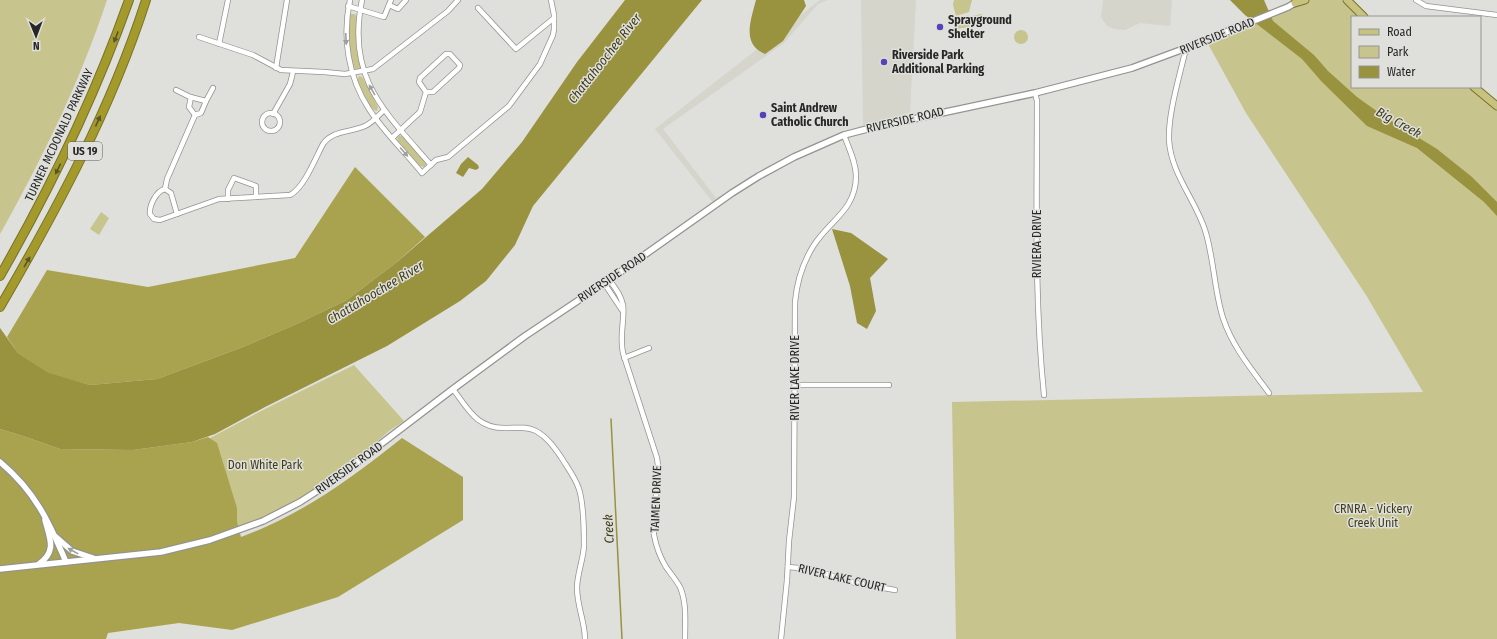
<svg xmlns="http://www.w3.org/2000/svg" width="1497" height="639" font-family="'Fira Sans Condensed',sans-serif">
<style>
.built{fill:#d5d5cb}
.green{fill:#c8c48e}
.forest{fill:#a9a350}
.water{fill:#99923f}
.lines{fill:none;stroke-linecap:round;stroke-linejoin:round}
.stream{stroke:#99923f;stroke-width:1.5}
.minor-casing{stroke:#93938f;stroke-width:6}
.tertiary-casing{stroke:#93938f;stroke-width:8}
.primary-casing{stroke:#787229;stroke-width:9}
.motorway-casing{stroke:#787229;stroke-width:10}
.minor{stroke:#fff;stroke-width:4.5}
.tertiary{stroke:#fff;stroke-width:5.5}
.primary{stroke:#c8c280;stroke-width:7}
.motorway{stroke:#a39a2b;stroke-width:8}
.oneway{fill:#595528}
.oneway2{fill:#9e9e9d}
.poi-dot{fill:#5442ba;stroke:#dfdfdc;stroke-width:1.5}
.labels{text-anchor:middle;stroke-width:3;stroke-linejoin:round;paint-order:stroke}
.shield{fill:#dfdfdc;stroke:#5e5e5d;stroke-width:1}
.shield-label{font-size:11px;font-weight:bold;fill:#272726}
.poi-label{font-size:12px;font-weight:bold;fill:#272726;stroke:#dfdfdc;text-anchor:start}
.street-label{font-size:12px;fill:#272726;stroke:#dfdfdc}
.park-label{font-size:12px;fill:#3f3d18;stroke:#dfdfdc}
.water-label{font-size:13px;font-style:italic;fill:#3e3c17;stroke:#dfdfdc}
</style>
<rect width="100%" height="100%" fill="#dfdfdc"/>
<g class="built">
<path d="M820 0H828L818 4 784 43 663 129 716 198 812 145 863 125 861 0H916L910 112 809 151 752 182 715 205 655 129Z"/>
<path d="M1103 0H1172L1170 26 1140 23 1125 30 1115 29 1107 26 1101 17Z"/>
</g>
<g class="green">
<path d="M0 0H107C80 82 42 159 0 234Z"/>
<path d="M954 0H972L969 12 956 16 953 5Z"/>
<path d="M1306 0H1342L1350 9 1363 17H1352V87H1472L1497 104V639H956L952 402 1423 392 1366 295 1246 113 1207 42 1290 10Z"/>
<path d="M351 14H355L357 18 356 45 360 66V68L357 70 353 67C350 53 345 27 351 14Z"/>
<path d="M982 14 984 25 955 29 954 23 973 20 972 16Z"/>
<circle cx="1021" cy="37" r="7"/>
<path d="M360 76 363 78 378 107 377 111C369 110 356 84 358 77Z"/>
<path d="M399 135 403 137 425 162 426 165 425 167 420 166 399 142 397 138Z"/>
<path d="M101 212 109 218 99 235 90 229Z"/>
<path d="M354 365 404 421 389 431 331 482 316 492 232 534 195 446 261 411Z"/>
</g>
<g class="forest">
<path d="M355 167 425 237 397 262 347 300 299 323 243 347 157 379 90 385 50 374 18 353 7 337 47 270 148 287 295 258Z"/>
<path d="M0 429 23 436 60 449 133 450 192 442 208 437 217 443 237 508V522L241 537C301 515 352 478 402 438L463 477V520L338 597 232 630 179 623 108 633 106 639H0Z"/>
</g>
<g class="water">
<path d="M625 0H702L533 206 515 245 486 281 460 301 387 346 265 407 215 434 192 442 133 450 60 449 23 436 0 429V328L18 353 49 373 90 385 157 379 243 347 299 323 347 300 397 262 482 189 522 142 577 62Z"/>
<path d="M756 0H804L806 6 783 41 765 54C741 44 751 20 756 0Z"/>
<path d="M1230 0H1264L1273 21 1314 55 1328 71 1357 97 1385 117 1437 149 1472 177 1497 202V216L1484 202 1417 148 1367 126 1322 82 1302 59 1245 15Z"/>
<path d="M468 157 478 165 479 168 476 170 469 168 463 177 456 173 461 164Z"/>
<path d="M832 229 851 233 888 259 870 278 876 311 867 329 857 323 850 286Z"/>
</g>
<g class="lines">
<path class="stream" d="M611 419 622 639"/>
<defs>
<g id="minor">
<path d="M350 0C342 37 348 77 369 109 383 131 405 152 422 173L436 160 448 157 509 106 540 64 553 35 554 29V15L551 0"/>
<path d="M362 0C346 78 384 111 431 165"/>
<path d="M1416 0 1426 6 1497 15"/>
<path d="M389 5 398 9 406 0"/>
<path d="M348 6 384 17 391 0"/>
<path d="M478 8 516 49 554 18"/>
<path d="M199 37 253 55 281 70 324 72 345 74 373 69 448 11 458 0"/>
<path d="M219 44 228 0"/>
<path d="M1186 48C1180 75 1168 113 1169 140 1171 174 1195 199 1205 230 1214 258 1214 290 1223 318 1232 346 1252 370 1269 393"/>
<path d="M276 68 287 0"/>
<path d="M1035 93 1037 101C1037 199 1034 297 1044 395"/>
<path d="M191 97 189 107 195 115"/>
<path d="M206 101 213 88"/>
<circle cx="271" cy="122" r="9"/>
<path d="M273 114 290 84 293 72"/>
<path d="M392 138 420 112 426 92 419 82 420 78 446 54H450L460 65 459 68 433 92H426"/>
<path d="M165 189C156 191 149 206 150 214L154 219 160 220 219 199 290 195C304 188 315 159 323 144 333 130 349 133 365 126 372 123 378 116 384 110"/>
<path d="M165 189 167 179 195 115 201 113 206 101 190 97 176 90"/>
<path d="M165 189 171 193 177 214"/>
<path d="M228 199V190L234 178 256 186V197"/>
<path d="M609 280C615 287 621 296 623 305 625 320 619 336 623 353L657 458C662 484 650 510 654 535 656 546 660 557 666 567 671 574 676 580 680 587 687 603 685 622 685 639"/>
<path d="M604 283 622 310"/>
<path d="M624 358 649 348"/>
<path d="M795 385H889"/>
<path d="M453 389C468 409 477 429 506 428 516 428 527 426 536 431 547 437 554 447 561 457 567 467 575 477 579 489 584 505 584 529 584 546 583 561 577 574 577 588 577 606 585 622 585 639"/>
<path d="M788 567 810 569 855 583 895 590"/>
<path d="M781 639 787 580 789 541 794 497 795 302C797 281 803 262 814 245 830 220 856 210 856 176 856 162 849 149 844 135"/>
</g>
<g id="tertiary">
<path d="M0 462C35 491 49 522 66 562"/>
<path d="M56 537 72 551 93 558"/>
<path d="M39 564C57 551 50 539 45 520"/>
<path d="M0 569 161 552 210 540 263 521 300 502 331 482 453 389 525 336 609 280 732 193 759 176 794 157 844 135 871 128 1035 93 1132 68 1186 48 1288 7 1298 1"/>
</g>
<g id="primary">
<path d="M1347 0 1364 17"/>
<path d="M1295 3 1305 0"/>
<path d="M1474 87 1497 106"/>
</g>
<g id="motorway">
<path d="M0 276C51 187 95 96 129 0"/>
<path d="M0 307C57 209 111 109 146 0"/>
</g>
</defs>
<use href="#minor" class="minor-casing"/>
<use href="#tertiary" class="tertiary-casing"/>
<use href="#primary" class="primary-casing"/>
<use href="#motorway" class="motorway-casing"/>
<use href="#minor" class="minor"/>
<use href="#tertiary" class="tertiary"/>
<use href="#primary" class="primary"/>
<use href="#motorway" class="motorway"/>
</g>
<defs><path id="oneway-solid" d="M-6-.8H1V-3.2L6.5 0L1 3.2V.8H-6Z"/></defs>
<g class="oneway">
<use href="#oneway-solid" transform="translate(116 37) rotate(111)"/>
<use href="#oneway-solid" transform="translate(98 121) rotate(-66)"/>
<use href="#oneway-solid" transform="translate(58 169) rotate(116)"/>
<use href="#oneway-solid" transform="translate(27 262) rotate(-60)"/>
</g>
<g class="oneway2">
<use href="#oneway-solid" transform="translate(346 39) rotate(87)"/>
<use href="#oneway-solid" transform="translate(372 90) rotate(-120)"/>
<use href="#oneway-solid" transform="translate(404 152) rotate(49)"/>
<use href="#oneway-solid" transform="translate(73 551) rotate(-151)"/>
</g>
<g class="poi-dot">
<circle cx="940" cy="27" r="4"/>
<circle cx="884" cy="62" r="4"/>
<circle cx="763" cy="115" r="4"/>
</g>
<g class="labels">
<rect class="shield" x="68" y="142" width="34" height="18" rx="3"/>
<g class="shield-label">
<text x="85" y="155">US 19</text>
</g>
<g class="poi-label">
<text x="948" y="24">Sprayground<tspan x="948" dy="14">Shelter</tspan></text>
<text x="892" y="59">Riverside Park<tspan x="892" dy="14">Additional Parking</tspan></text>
<text x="771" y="112">Saint Andrew<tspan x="771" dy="14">Catholic Church</tspan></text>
</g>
<g class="street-label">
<text transform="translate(1217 36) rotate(-22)" y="4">RIVERSIDE ROAD</text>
<text transform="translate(905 120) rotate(-13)" y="4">RIVERSIDE ROAD</text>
<text transform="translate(59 135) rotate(-65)" y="4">TURNER MCDONALD PARKWAY</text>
<text transform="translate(1037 244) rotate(-90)" y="4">RIVIERA DRIVE</text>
<text transform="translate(612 277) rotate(-34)" y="4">RIVERSIDE ROAD</text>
<text transform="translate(795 378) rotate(-90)" y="4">RIVER LAKE DRIVE</text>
<text transform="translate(349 468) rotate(-36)" y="4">RIVERSIDE ROAD</text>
<text transform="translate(656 499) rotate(-88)" y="4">TAIMEN DRIVE</text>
<text transform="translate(842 578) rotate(13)" y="4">RIVER LAKE COURT</text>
</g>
<g class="park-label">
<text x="265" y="469">Don White Park</text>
<text x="1373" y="513">CRNRA - Vickery<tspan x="1373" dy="14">Creek Unit</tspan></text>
</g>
<g class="water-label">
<text transform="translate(604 58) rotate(-52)" y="5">Chattahoochee River</text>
<text transform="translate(1399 122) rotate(29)" y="5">Big Creek</text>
<text transform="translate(375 292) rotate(-31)" y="5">Chattahoochee River</text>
<text transform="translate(608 529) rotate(-93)" y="5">Creek</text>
</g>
</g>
<rect x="1351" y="16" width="130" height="72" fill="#dfdfdc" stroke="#959593"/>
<rect x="1359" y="29" width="20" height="6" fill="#c8c280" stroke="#959593"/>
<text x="1387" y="36" font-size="12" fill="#272726">Road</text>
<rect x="1359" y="46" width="20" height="12" fill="#c8c48e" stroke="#959593"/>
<text x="1387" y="56" font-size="12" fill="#272726">Park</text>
<rect x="1359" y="66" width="20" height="12" fill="#99923f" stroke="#959593"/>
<text x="1387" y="76" font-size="12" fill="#272726">Water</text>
<g transform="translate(36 36) rotate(179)" stroke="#dfdfdc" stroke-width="3" paint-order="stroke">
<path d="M0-3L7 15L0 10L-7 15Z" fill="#272726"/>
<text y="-6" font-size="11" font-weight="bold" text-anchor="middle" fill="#272726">N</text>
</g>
</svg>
